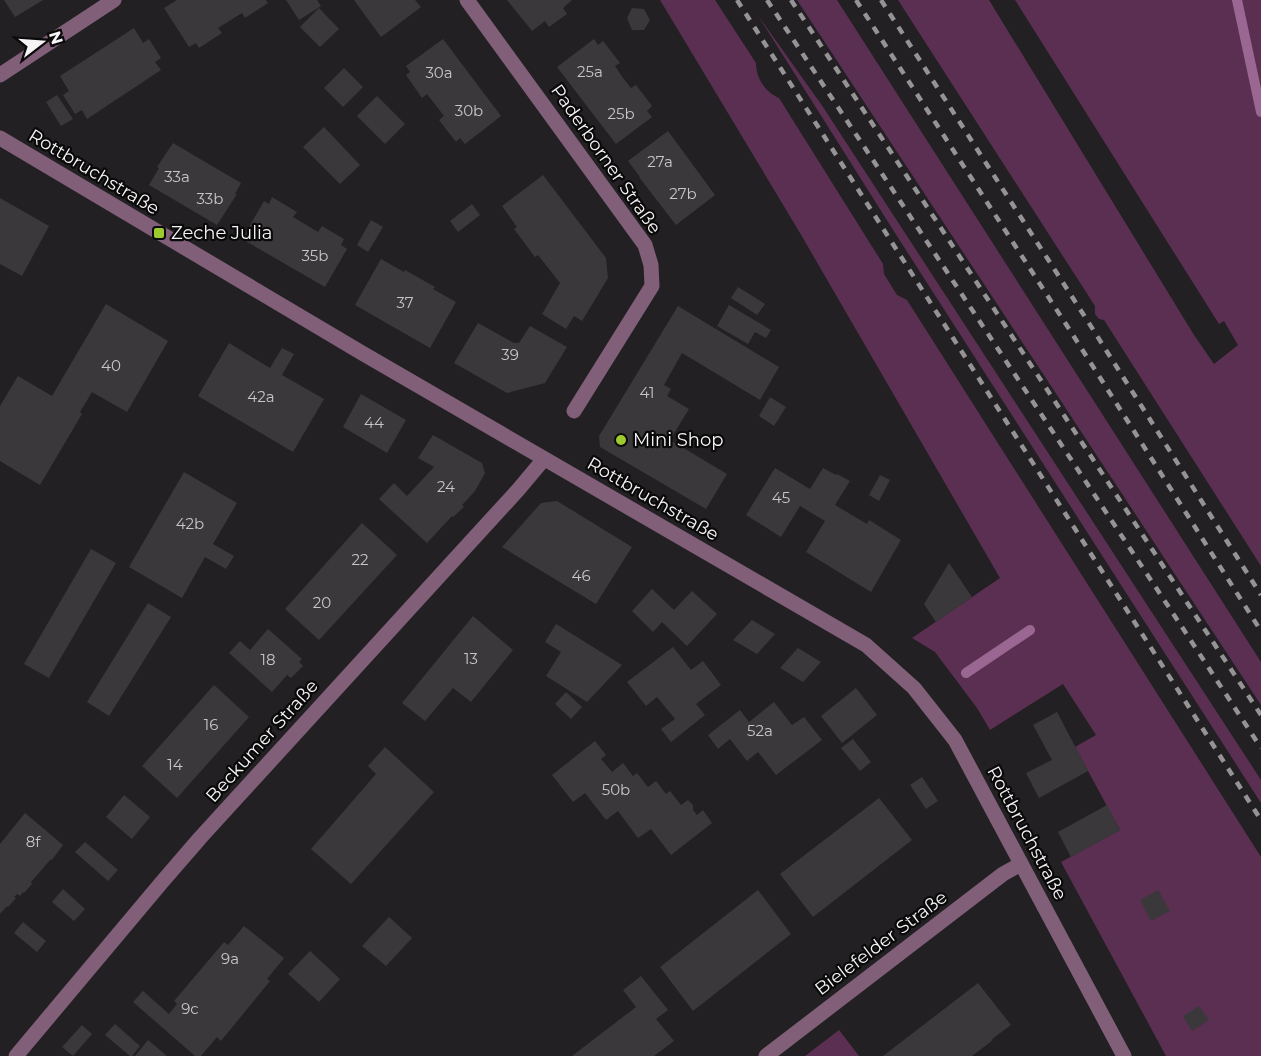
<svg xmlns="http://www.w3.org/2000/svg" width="1261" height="1056" font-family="Montserrat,sans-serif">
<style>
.green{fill:#5b2f52}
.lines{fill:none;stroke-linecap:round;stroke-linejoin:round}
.stream{stroke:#9a6692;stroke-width:10}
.building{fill:#3a383a}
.minor{stroke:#815f79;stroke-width:15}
.rail{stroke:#959395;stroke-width:4.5;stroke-dasharray:8 8;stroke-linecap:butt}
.poi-dot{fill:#9eca2e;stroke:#0b0a0b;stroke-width:2}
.labels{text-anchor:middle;stroke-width:4.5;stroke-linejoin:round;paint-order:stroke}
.number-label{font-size:15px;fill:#c7c5c6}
.street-label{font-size:18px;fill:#f6f4f5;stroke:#0b0a0b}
.poi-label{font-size:18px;fill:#f6f4f5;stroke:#0b0a0b;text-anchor:start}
</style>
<rect width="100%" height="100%" fill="#222022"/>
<g class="green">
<path d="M660 0H715L756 63C756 78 765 92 779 98L883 264 884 274 897 295 907 300 1261 857V1056H1166L1061 862 1120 830 1075 747 1096 735 1063 684 990 730 977 708 935 652 912 638 1000 578 800 233Z"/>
<path d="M797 0H837L1261 662V705Z"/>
<path d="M898 0H989L1194 335 1214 364 1238 345 1224 321 1219 324 1015 0H1261V566L1104 320 1099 319 1095 314V306Z"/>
<path d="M757 14 823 107 1261 780V803L895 233Z"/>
<path d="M839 1030 859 1056H805Z"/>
</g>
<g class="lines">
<g class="stream">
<path d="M1237 0 1261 112"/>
<path d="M966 673 1030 630"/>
</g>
</g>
<g class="building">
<path d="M4 0H43L15 17Z"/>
<path d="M177 0H266L268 3 245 18 242 13 218 28 222 33 199 48 196 43 189 47 164 8Z"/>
<path d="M286 0H317L321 6 299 20Z"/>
<path d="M354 0H415L421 7 381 37Z"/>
<path d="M507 0H572L563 8 567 14 549 27 545 21 532 31Z"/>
<path d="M319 8 339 29 320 47 300 27Z"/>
<path d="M632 8 644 9 650 20 644 30H632L627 18Z"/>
<path d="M134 28 143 43 149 39 161 58 155 62 161 70 87 119 82 110 75 114 63 95 69 91 60 76Z"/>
<path d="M443 39 501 116 465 144 460 138 456 142 439 120 444 116 427 94 422 98 406 75 410 72 406 66Z"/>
<path d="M594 39 598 45 603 41 620 63 615 66 623 78 631 88 636 85 652 106 647 111 652 117 616 144 557 67Z"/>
<path d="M344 68 363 87 343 107 324 88Z"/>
<path d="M57 95 73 119 61 126 46 102Z"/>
<path d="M377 96 405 124 385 144 357 116Z"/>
<path d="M324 127 360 165 340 184 303 147Z"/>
<path d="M668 131 715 195 676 225 639 177H640L628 161Z"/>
<path d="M173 143 241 183 235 194H237L217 225 149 185 159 168 157 167Z"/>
<path d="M543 175 606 258 608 278 582 321 574 316 566 329 542 314 560 283 538 255 535 257 514 229 517 227 502 206Z"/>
<path d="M272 197 297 212 293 217 318 232 322 226 344 239 341 245 347 249 325 287 242 239 264 201 269 204Z"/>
<path d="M0 198 49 226 22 276 0 264Z"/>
<path d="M472 204 480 215 458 232 450 221Z"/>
<path d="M371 220 383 227 368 252 357 245Z"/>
<path d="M381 259 404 272 405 270 435 287 433 289 456 302 430 348 355 305Z"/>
<path d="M738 287 765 304 757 315 731 298Z"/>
<path d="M106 304 168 341 127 412 92 392 80 412 82 414 40 485 0 461V406L18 376 52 396Z"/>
<path d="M729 305 771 330 766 338 755 332 748 344 717 326Z"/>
<path d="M678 306 779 367 760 400 682 353 664 385 671 389 667 396 689 409 670 440 727 474 706 509 600 447 599 436Z"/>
<path d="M478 323 514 343H519L530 326 567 347 545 383 507 393 454 363Z"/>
<path d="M229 343 270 368 282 348 294 354 282 375 324 399 293 452 198 396Z"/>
<path d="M361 394 406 420 387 453 343 427Z"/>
<path d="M770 397 786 407 774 426 759 416Z"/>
<path d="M433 435 482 463 485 473 475 491 462 505 464 507 453 517 452 516 427 543 379 499 394 483 407 496 434 467 418 458Z"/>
<path d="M775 468 810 489 823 468 836 475 837 474 850 481 835 505 867 524 869 520 901 540 871 592 806 552 825 521 800 506 781 537 746 515Z"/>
<path d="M184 472 237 503 213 544 234 556 226 569 205 557 182 598 129 567Z"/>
<path d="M880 475 890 480 879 501 869 495Z"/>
<path d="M557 501 632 547 596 604 502 547 541 503Z"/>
<path d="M362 523 397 555 319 640 285 609Z"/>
<path d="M91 549 116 563 49 678 24 664Z"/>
<path d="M949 563 972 597 936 622 924 604Z"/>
<path d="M652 589 674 610 692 591 717 614 687 646 662 622 653 632 632 611Z"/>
<path d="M148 603 171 617 109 716 87 702Z"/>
<path d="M473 616 513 650 471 702 453 688 425 721 402 703Z"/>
<path d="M752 620 775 634 757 654 733 640Z"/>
<path d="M556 624 622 665 587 702 546 676 561 652 545 642Z"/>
<path d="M268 629 302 659 299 662 303 666 291 678 287 675 272 692 229 653 240 641 250 650Z"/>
<path d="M673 647 691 670 703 661 721 685 696 704 705 715 671 742 661 729 675 719 657 697 646 706 627 682Z"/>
<path d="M798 648 821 662 803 682 780 668Z"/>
<path d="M214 685 249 717 177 798 142 766Z"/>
<path d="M856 688 877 715 842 743 821 716Z"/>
<path d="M566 692 582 707 571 719 555 704Z"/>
<path d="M774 702 792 725 804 717 822 740 776 775 758 752 747 761 730 739 718 749 708 735 740 710 749 722Z"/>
<path d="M1057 712 1088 771 1039 798 1026 773 1052 760 1033 725Z"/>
<path d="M853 739 871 762 860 771 841 748Z"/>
<path d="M595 741 606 755 601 759 612 772 623 763 633 776 637 773 648 787 656 781 666 794 670 791 681 805 688 800 693 805V810L697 815 703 810 712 823 671 855 651 829 638 838 618 811 606 820 585 793 573 802 552 775Z"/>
<path d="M385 747 434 792 351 884 311 849 376 774 368 766Z"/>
<path d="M922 777 938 801 926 809 910 785Z"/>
<path d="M124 795 150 817 132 839 106 817Z"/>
<path d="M879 798 912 840 813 917 780 874Z"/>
<path d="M1107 805 1120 830 1071 857 1058 832Z"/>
<path d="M25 813 63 845 52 860 51 859 31 882 32 884 24 893 23 892 20 896 17 894 14 897 16 898 8 907 7 906 0 914V844Z"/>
<path d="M85 842 118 870 108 881 75 852Z"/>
<path d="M63 889 85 909 74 921 52 902Z"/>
<path d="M758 890 791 934 693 1011 660 967Z"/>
<path d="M1158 890 1170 911 1151 921 1140 900Z"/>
<path d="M389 917 412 938 386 966 362 946Z"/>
<path d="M23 922 46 941 37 952 14 933Z"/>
<path d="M244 926 284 958 267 979 270 981 221 1041 217 1037 201 1056H195L133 1002 143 991 169 1014 177 1004 174 1001 224 942 228 945Z"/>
<path d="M310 951 340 979 319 1002 288 974Z"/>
<path d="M641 976 668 1010 656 1019 674 1041 654 1056H572L636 1007 623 990Z"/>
<path d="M978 983 1011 1025 992 1039 993 1040 972 1056H883Z"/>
<path d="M1199 1006 1209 1020 1192 1031 1183 1016Z"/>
<path d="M115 1024 140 1046 132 1056H130L105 1035Z"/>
<path d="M82 1025 92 1034 73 1056 62 1047Z"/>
<path d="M148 1040 167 1056H135Z"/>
</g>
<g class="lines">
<g class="minor">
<path d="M467 0 645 245 651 265 652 286 574 411"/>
<path d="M0 75 114 0"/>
<path d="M0 138 362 353 866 645 914 688 955 740 1124 1056"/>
<path d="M16 1056 162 882 200 838 518 490 544 459"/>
<path d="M766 1056 1003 874 1021 864"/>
</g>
<g class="rail">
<path d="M737 0 1261 820"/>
<path d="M767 0 1180 624 1261 748"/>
<path d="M791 0 1261 715"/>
<path d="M856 0 1071 332 1261 631"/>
<path d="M881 0 1087 320 1261 595"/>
</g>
</g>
<g class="poi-dot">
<rect x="153" y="227" width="12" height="12" rx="3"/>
<circle cx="621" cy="440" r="6"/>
</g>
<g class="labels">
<g class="number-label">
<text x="590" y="77">25a</text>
<text x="439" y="78">30a</text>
<text x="469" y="116">30b</text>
<text x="621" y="119">25b</text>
<text x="660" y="167">27a</text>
<text x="177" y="182">33a</text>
<text x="683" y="199">27b</text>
<text x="210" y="204">33b</text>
<text x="315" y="261">35b</text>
<text x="405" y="308">37</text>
<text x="510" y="360">39</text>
<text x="111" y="371">40</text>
<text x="647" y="398">41</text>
<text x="261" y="402">42a</text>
<text x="374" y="428">44</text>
<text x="446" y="492">24</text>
<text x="781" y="503">45</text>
<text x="190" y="529">42b</text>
<text x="360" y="565">22</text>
<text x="581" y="581">46</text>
<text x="322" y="608">20</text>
<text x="471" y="664">13</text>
<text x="268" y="665">18</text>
<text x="211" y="730">16</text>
<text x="760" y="736">52a</text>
<text x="175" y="770">14</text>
<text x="616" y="795">50b</text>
<text x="33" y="847">8f</text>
<text x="230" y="964">9a</text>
<text x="190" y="1014">9c</text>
</g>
<g class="street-label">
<text transform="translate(606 159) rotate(55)" y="6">Paderborner Straße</text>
<text transform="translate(94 172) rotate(31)" y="6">Rottbruchstraße</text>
<text transform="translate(653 499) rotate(30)" y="6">Rottbruchstraße</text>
<text transform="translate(262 741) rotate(-48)" y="6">Beckumer Straße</text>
<text transform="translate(1027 833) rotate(62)" y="6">Rottbruchstraße</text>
<text transform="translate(881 943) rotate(-37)" y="6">Bielefelder Straße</text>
</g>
<g class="poi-label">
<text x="171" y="239">Zeche Julia</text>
<text x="633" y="446">Mini Shop</text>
</g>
</g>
<g transform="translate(42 42) rotate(73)" stroke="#0b0a0b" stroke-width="4.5" paint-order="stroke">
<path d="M0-4.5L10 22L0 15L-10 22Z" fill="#f6f4f5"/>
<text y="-9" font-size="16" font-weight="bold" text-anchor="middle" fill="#f6f4f5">N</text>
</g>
</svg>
